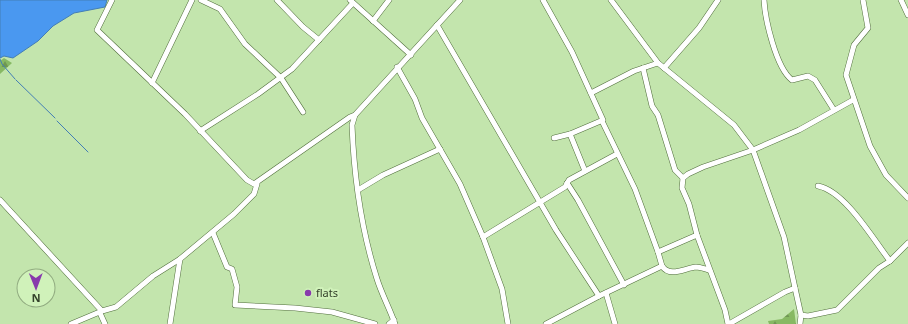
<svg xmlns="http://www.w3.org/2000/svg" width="908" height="324" font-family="'Noto Sans',sans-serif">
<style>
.forest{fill:url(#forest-firs)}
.water{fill:#4a98f0;stroke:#437eb5}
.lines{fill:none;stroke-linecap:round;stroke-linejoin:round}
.stream{stroke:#437eb5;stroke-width:1}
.minor-casing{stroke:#516e3c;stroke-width:6}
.minor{stroke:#fff;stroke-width:5}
.poi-dot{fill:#883bac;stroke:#d0f2ba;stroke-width:1.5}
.labels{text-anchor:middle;stroke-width:4;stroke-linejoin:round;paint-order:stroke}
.poi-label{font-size:11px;fill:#33412a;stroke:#d0f2ba;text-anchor:start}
</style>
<defs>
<pattern id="forest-firs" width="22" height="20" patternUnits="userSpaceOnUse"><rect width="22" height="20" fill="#87b963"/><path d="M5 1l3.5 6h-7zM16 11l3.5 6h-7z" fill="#6f9852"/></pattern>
</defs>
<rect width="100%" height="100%" fill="#c3e5ad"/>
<g class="forest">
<path d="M4 58 12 63 0 74V61Z"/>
<path d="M794 309 796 324H769L768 321 782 319Z"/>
</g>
<path class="water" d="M0 0H107L105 7 74 13 53 26 38 41 13 58 4 56 0 58Z"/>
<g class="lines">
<g class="stream">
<path d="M0 59 2 64 15 79"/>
<path d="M16 80 55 118"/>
<path d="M57 121 88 152"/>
</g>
<defs>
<g id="minor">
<path d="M112 0 97 30 185 114 247 180 254 184 350 117 355 115"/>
<path d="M201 0 220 9 245 44 281 78 303 112"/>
<path d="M277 0 303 27 319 40"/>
<path d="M350 0 411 55"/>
<path d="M543 0 572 52 603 120 570 134 554 138"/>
<path d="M611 0 658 63 734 125 753 150 784 237 795 288"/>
<path d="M764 0C765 19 776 68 792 80L808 76 815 80 834 110"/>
<path d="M863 0 868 28 854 45 846 75 870 146 886 175 908 198"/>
<path d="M901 0 908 15"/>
<path d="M373 21 389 0"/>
<path d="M437 25 556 230 599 296"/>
<path d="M397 67 415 99 422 118 460 184 483 237 502 289 508 324"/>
<path d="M643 68 652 106 658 115 675 170 683 178"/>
<path d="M664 68 699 28 718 0"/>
<path d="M152 83 192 0"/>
<path d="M591 93 634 71 658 63"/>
<path d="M602 121 635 189 658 252"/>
<path d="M200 131 258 94 292 69 353 3"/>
<path d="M570 134 585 171"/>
<path d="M567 183 578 200 624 285"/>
<path d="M818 186C845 191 873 239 890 261"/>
<path d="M358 190 383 175 440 149"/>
<path d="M0 200 102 311"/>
<path d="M213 233 227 267 232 269 237 287 235 305 295 308 332 312 375 324"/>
<path d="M483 237 565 187 569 180 617 154"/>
<path d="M662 266 658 252 697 235"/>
<path d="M606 293 615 324"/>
<path d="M100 313 105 324"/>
<path d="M71 324 102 311 116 307 153 276 180 259 234 214 254 194 257 184"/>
<path d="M170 324 180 259"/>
<path d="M389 324 394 320"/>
<path d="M395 324C390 309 382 295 377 279 361 229 354 177 352 125L355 115 460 0"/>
<path d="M546 324 599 296 662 266C670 278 685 268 696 267 700 267 705 269 709 270"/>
<path d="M728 324 725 310 697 235 689 204 682 188 683 178 688 174 703 167 753 150 799 130 853 100"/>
<path d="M729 324 785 292 795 288 801 315 808 316 837 310 879 268 890 261 908 243"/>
<path d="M800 324 801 315"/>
</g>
</defs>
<use href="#minor" class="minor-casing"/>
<use href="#minor" class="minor"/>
</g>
<circle class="poi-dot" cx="308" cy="293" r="4"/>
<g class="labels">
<g class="poi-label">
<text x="316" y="297">flats</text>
</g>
</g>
<g transform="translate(36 288) rotate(179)"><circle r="19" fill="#d0f2ba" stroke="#91ab80"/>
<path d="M0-3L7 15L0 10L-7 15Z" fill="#883bac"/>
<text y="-6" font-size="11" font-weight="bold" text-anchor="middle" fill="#33412a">N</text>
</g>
</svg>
